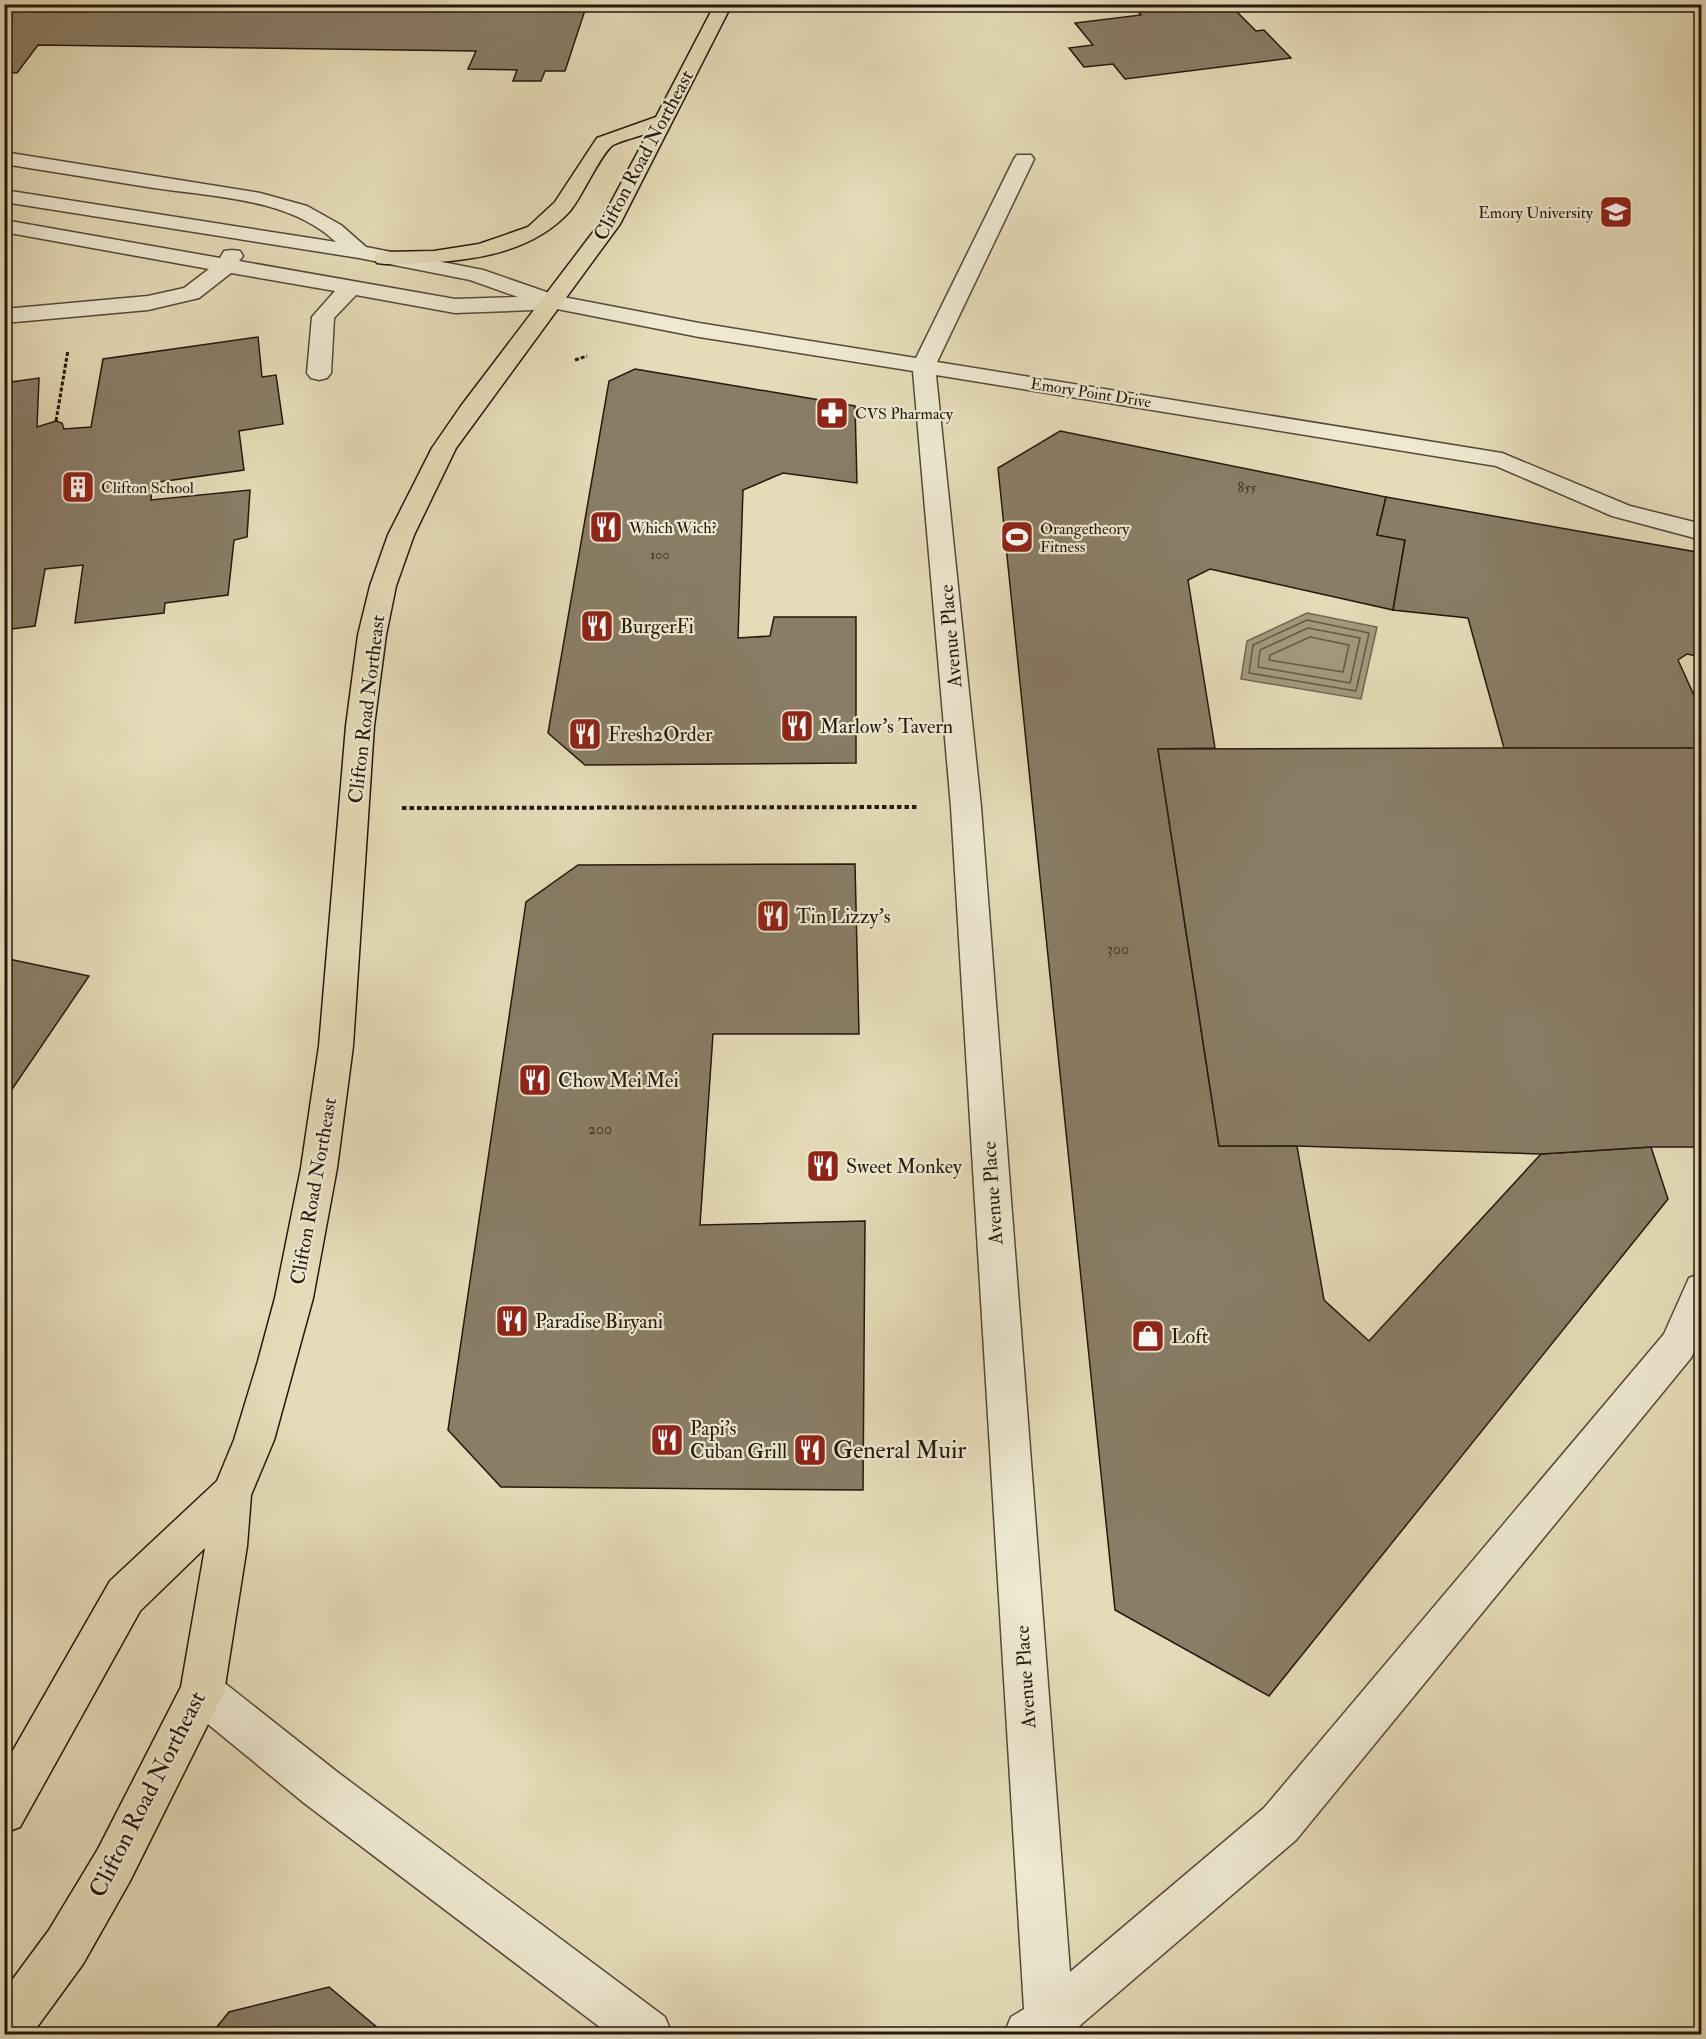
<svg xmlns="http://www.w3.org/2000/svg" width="1706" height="2039" font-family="'IM FELL Double Pica',serif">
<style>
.water{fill:#a4997e;stroke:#716551;stroke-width:1.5}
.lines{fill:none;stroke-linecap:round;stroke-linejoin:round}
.shore{stroke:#645846;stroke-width:1.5}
.building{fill:#897d66;stroke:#25180d;stroke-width:1.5}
.minor-casing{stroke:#554938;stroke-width:3}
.major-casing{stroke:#25180d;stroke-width:3}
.path-far1{stroke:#25180d;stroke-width:3;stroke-dasharray:4 2;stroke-linecap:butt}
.path{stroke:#25180d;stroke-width:4;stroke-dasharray:4.5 3;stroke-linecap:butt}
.minor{fill:#eee8d1;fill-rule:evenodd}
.major{fill:#e5dbb8;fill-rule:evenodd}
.labels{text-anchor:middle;stroke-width:4.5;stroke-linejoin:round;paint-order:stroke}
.far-number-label{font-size:14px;fill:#3e3123}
.far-poi-label{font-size:16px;fill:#25180d;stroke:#eee8d1;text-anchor:start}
.far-street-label{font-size:16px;fill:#25180d;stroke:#eee8d1}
.number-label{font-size:16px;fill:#3e3123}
.street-label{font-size:20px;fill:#25180d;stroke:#eee8d1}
.poi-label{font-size:20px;fill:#25180d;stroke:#eee8d1;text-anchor:start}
.near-poi-label{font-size:24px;fill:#25180d;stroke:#eee8d1;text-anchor:start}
.near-street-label{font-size:24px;fill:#25180d;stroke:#eee8d1}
</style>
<rect width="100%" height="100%" fill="#e5dbb8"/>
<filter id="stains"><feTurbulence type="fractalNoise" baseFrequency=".00333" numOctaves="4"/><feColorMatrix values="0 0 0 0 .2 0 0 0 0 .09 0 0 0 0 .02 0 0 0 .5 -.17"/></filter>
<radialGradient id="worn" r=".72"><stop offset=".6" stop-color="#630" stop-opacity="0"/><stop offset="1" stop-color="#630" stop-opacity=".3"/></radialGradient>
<path class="water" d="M1307 613 1377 627 1361 699 1241 679 1247 641Z"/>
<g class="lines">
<g class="shore">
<path d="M1307 620 1369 633 1356 691 1249 673 1253 645Z"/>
<path d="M1308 628 1360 638 1350 683 1258 667 1260 650Z"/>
<path d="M1310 637 1349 645 1343 672 1269 660 1270 655Z"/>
</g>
</g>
<g class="building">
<path d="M4 4H587L565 71H545L541 81H513L517 70 468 69 476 51 38 45 17 73 4 72Z"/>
<path d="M1132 4H1229L1256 31 1264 30 1291 58 1125 79 1113 64 1084 67 1069 48 1093 45 1075 23 1141 15Z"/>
<path d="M258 337 262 377 276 375 283 424 239 431 244 470 152 483 151 500 250 490 247 537 234 540 228 595 165 603 164 613 75 623 83 565 45 569 35 626 4 630V383L39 378 37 427 56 421 62 423 64 429 91 427 103 359Z"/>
<path d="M635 369 855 406 857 483 783 473 743 490 738 638 770 636 774 617H856V763L585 765 548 733 609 381Z"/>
<path d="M1060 431 1386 497 1377 535 1405 540 1393 610 1210 569 1188 580 1215 748 1158 749 1219 1146H1297L1324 1300 1369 1341 1541 1154 1651 1147 1668 1199 1269 1696 1115 1610 998 468Z"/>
<path d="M1386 497 1702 553V657L1687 654 1678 660 1702 713V748H1504L1468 618 1393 610 1405 540 1377 535Z"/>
<path d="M1504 748H1702V1147H1651L1541 1154 1297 1146H1219L1158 749Z"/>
<path d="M855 864 859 1034H713L700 1225 865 1221 863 1490 501 1487 448 1430 526 902 578 865Z"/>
<path d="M4 958 89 976 4 1101Z"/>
<path d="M329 1987 385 2034H211L229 2012Z"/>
</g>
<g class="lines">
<defs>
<g id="minor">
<path d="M4 152 260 193 307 206 341 225 366 247 483 270 558 296 699 323 916 358 1014 159 1017 155H1031L1034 159 937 362 1502 453 1630 506 1702 524V540L1612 516 1496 466 936 375 981 807 1070 1972 1264 1808 1664 1334 1689 1278 1702 1273V1335L1691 1358 1296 1840 1070 2034H1004L1011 2017 1024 2009 951 807 913 371 699 337 542 306 533 310 455 313 356 295 334 318 331 373 327 378 319 380 311 378 307 373 312 317 335 291 231 273 199 298 148 310 4 323V309L148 296 184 288 209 269 4 232V220L220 258 224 251 232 250 240 251 243 256 239 261 455 299 518 297 470 280 359 258 4 202V190L336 242C289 198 214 197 154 188 104 180 54 172 4 164Z"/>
<path d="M202 1670 217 1677 336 1771 665 2017 672 2034H609L304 1803 187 1707 180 1692 187 1677Z"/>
</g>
<path id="major" d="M715 4H732L620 224 456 448 414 535 396 586 386 635 374 726 353 1046 337 1168 313 1298 274 1440 251 1495 247 1546 224 1692 130 1881 83 1964 32 2034H4V1991L49 1930 98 1849 181 1687 205 1548 140 1611 20 1827 4 1833V1766L110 1581 217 1481 234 1440 258 1361 275 1298 301 1168 319 1046 346 726 358 635 370 586 388 535 432 448 461 406 600 223 648 133C637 137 623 140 613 145 601 153 582 197 570 211 525 261 448 263 385 264L377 263 374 258 377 253 385 252 434 251 479 244 528 227 555 202 597 138 656 117Z"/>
</defs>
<use href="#minor" class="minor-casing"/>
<use href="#major" class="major-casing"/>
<g class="path-far1">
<path d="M575 360 587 356"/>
<path d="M56 421 68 350"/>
</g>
<path class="path" d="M402 808 917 807"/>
<use href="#minor" class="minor"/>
<use href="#major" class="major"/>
</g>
<defs>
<symbol id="university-square" viewBox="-11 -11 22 22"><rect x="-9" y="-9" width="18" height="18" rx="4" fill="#8f2418" stroke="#eee8d1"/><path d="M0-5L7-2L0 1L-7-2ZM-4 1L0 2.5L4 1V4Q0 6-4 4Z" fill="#fff"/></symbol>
<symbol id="pharmacy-square" viewBox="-11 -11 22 22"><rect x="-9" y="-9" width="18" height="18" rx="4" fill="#8f2418" stroke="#eee8d1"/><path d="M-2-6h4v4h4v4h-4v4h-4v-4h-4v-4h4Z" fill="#fff"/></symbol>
<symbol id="building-square" viewBox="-11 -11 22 22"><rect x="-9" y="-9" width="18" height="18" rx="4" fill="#8f2418" stroke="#eee8d1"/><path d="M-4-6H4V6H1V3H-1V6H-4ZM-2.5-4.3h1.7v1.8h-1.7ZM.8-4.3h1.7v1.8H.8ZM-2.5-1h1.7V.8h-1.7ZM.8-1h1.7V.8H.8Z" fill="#fff"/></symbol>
<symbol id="restaurant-square" viewBox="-11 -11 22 22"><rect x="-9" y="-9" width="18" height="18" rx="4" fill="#8f2418" stroke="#eee8d1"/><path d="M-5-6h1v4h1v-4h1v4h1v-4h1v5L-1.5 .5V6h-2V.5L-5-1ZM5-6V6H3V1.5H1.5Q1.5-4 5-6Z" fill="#fff"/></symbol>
<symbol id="stadium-square" viewBox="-11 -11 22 22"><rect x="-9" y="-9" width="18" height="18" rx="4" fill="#8f2418" stroke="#eee8d1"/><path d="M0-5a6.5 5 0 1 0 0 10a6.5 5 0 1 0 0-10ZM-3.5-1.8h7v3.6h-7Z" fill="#fff"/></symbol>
<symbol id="shop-square" viewBox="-11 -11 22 22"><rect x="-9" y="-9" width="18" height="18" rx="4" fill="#8f2418" stroke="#eee8d1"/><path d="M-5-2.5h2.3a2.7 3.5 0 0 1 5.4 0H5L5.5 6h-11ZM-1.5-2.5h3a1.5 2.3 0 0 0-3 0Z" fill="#fff"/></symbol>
</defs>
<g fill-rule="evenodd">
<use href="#university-square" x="1597" y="193" width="38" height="38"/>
<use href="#pharmacy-square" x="813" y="394" width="38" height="38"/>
<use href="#building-square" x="59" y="468" width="38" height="38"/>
<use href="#restaurant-square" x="587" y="508" width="38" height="38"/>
<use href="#stadium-square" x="998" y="518" width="38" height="38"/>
<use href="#restaurant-square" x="578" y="607" width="38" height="38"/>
<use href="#restaurant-square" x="778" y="707" width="38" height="38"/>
<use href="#restaurant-square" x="566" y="715" width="38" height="38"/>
<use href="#restaurant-square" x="754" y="897" width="38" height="38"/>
<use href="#restaurant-square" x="516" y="1061" width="38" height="38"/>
<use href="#restaurant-square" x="804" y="1147" width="38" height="38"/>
<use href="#restaurant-square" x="493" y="1302" width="38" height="38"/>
<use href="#shop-square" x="1129" y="1317" width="38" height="38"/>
<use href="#restaurant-square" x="648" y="1421" width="38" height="38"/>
<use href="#restaurant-square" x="791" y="1431" width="38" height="38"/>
</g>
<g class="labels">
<g class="far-number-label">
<text x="1247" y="492">855</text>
<text x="660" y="559">100</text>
</g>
<g class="far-poi-label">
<text x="1593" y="218" text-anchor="end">Emory University</text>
<text x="855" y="419">CVS Pharmacy</text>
<text x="101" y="493">Clifton School</text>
<text x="629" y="533">Which Wich?</text>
<text x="1040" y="534">Orangetheory<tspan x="1040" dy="18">Fitness</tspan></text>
</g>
<g class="far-street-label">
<text transform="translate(1091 392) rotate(9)" y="6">Emory Point Drive</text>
</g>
<g class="number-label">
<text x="1118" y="954">300</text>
<text x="600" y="1134">200</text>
</g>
<g class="street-label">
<text transform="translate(643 155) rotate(-62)" y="7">Clifton Road Northeast</text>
<text transform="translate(950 636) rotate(-95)" y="7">Avenue Place</text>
<text transform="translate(366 709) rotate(-83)" y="7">Clifton Road Northeast</text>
<text transform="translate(313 1191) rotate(-80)" y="7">Clifton Road Northeast</text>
<text transform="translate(992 1193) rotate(-94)" y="7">Avenue Place</text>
<text transform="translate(1025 1677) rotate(-94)" y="7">Avenue Place</text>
</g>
<g class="poi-label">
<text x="620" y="633">BurgerFi</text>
<text x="820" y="733">Marlow's Tavern</text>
<text x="608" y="741">Fresh2Order</text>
<text x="796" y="923">Tin Lizzy's</text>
<text x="558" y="1087">Chow Mei Mei</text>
<text x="846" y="1173">Sweet Monkey</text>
<text x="535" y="1328">Paradise Biryani</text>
<text x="1171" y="1343">Loft</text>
<text x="690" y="1435">Papi's<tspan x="690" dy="23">Cuban Grill</tspan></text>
</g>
<g class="near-poi-label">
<text x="833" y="1458">General Muir</text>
</g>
<g class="near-street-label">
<text transform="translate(147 1794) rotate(-63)" y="8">Clifton Road Northeast</text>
</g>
</g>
<rect width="1706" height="2039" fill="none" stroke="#e5dbb8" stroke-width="24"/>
<rect x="6" y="6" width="1694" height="2027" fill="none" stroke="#25180d" stroke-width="3"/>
<rect x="12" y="12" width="1682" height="2015" fill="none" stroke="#25180d" stroke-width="1.5"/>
<rect width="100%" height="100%" filter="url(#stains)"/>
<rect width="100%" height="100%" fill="url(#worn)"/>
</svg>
